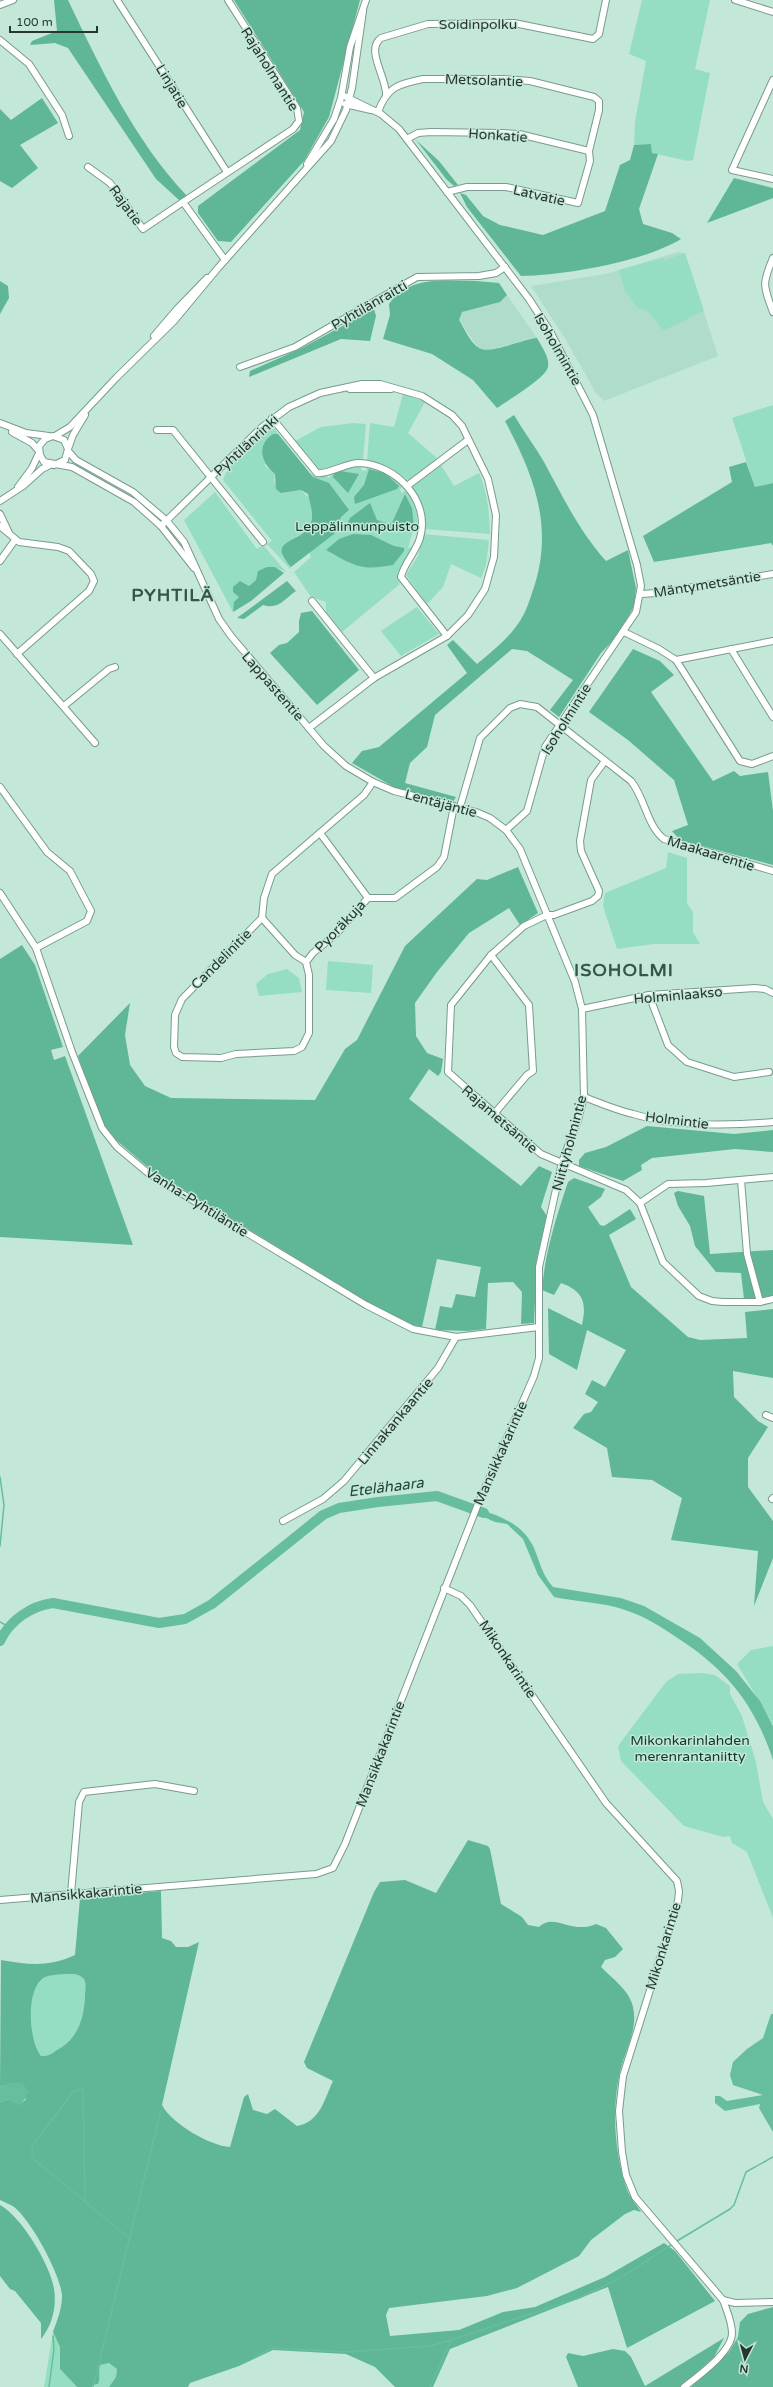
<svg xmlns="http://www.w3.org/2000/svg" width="773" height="2387" font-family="'Varela Round',sans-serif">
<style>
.built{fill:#b0dcca}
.green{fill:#96dec1}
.forest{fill:#5fb796;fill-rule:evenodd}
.water{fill:#67be9d}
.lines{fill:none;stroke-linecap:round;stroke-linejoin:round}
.stream{stroke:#67be9d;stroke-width:1.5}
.river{stroke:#67be9d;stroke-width:10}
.minor-casing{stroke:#799b8d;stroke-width:8}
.minor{stroke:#fff;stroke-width:6}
.labels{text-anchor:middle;stroke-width:3;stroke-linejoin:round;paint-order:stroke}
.street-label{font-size:14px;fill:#273630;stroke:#c3e8d8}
.park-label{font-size:14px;fill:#10382a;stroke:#c3e8d8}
.water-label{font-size:15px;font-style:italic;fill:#204738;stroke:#c3e8d8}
.district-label{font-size:18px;font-weight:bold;letter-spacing:1px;fill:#355548;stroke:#c3e8d8}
</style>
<rect width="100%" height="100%" fill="#c3e8d8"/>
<g class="built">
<path d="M678 252 685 253 718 356 604 401 596 393 566 340 531 286 606 274Z"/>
<path d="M507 295 537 338 527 339 488 351 478 348 459 320 462 312 500 302Z"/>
</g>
<g class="green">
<path d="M642 0H710L695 69 710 73 693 160 688 161 652 153 651 144 634 145 635 122 646 61 629 54Z"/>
<path d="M685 253 704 311C689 317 679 325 663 330L648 311 638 308 633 302 625 291 619 270 663 258 666 263 665 260Z"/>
<path d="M403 394 425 402 408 433 438 459 409 481 392 469 367 461 370 423 394 427Z"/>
<path d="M773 405V483L755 487 732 418Z"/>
<path d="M353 423 366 424 363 460 338 464 328 469H319L295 441 321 427Z"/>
<path d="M275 429 278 434H273L265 466 275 474 274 481 281 493 301 490 308 497 323 482 317 480 309 473 318 477 326 476 329 478 334 472 351 466H361V470L366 471 367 467 377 470 369 469 391 478 385 473 402 486 400 490 402 493 406 490C416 502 418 515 417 530H413L408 548 415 546C409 558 392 571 400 584L342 632 326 613V602L311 597 294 572 311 557 302 533 284 545 282 557 291 567 290 569 267 544 272 541 223 480C227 465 259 431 275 429Z"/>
<path d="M441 465 454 486 479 473C488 493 489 513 490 534L425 529 421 503 412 487Z"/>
<path d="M215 492 257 549 263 545 286 572 275 567C259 578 235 592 233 612L184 520Z"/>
<path d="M423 534 489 540 486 565 481 578 451 564 443 587 427 604 406 575 418 556Z"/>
<path d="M417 607 439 634 401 656 381 631Z"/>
<path d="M668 852 687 858V903L693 912V932L700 944H654L617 949 603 906 605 893 666 868Z"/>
<path d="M328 961 373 965 371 993 326 990Z"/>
<path d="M287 969 299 978 302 992 259 996 256 984 268 974Z"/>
<path d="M773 1646V1724L737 1664 751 1650Z"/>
<path d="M702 1673 715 1675 730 1686V1694L742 1716 756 1762 763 1802 773 1819V1918L747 1852 732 1843 730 1836 723 1837 684 1826 621 1761 618 1746 666 1682 678 1674Z"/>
<path d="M65 1974C71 1974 78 1973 83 1978 87 1982 85 1990 85 1996 84 2018 78 2039 57 2050 51 2054 49 2056 41 2056 29 2041 26 1994 41 1980 47 1974 58 1975 65 1974Z"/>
<path d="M53 2332 60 2347V2369L77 2387H44Z"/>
<path d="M109 2363 117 2369 116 2377 109 2387H92L93 2385 98 2384C101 2378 98 2372 100 2365Z"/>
</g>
<g class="forest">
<path d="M54 0H68C101 69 134 140 187 196L179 200 156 179 68 48 55 43 30 45 32 41 57 31Z"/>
<path d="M234 0H360L329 117 304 161 231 242 218 241 198 213V206L300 130 304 112Z"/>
<path d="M42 98 58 123 20 145 38 168 12 188 0 181V109L11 120Z"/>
<path d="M416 140 439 161 458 185 454 186 447 180Z"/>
<path d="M651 144 652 153 658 154 639 209 643 224 672 233 681 239C643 262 566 275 521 276L467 207 460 193 466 195 483 216 500 225 543 235 605 211 620 165 630 160 634 145Z"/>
<path d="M734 178 773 188V198L707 223Z"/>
<path d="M0 281 8 286 9 298 0 314Z"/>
<path d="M476 281 499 283 507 295 500 302 462 312 459 320C464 328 471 344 479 348 490 355 522 339 537 338 541 346 550 357 548 367 545 379 508 400 497 408L473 380 432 354 383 339 390 315 389 304C410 275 444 281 476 281Z"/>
<path d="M374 309 376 316 370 341 341 339 249 377 250 371 302 348Z"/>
<path d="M514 415C523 431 535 446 544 462 563 497 579 531 606 561L628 550 636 588 634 606 619 634 601 653 559 717 550 710 573 680 527 651 512 649 435 715 427 747 410 763 405 783 456 797 453 802 399 790 352 763 362 751 379 747 467 673 447 645 453 640 477 664C490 653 504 642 515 628 524 617 528 605 532 593 555 530 535 477 505 421Z"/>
<path d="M273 434H278L313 477 329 483 349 510 341 517 334 534 291 567C265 539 300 544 310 525 315 516 310 504 308 494L301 490 281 493 276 489 275 474C261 463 256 445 273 434Z"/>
<path d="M746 462 755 487 773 483V546L771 543 654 562 643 536 732 482 729 467Z"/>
<path d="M369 469 385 473 399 486 397 489 355 504 354 497 364 485Z"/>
<path d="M340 471 359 474 348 493 333 477 334 473Z"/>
<path d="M405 494 412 508 414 528 376 530 345 528 350 518 370 503 377 520 389 524 392 523Z"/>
<path d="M353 534 371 535 394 546 404 548V551L393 565C360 571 355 566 326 550L339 539Z"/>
<path d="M267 567H275L284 573 251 601 233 612 234 602 239 597 233 592V587L240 581 249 586 256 580 258 571Z"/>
<path d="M287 581 296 591C284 599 279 610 263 605L244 619 237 618Z"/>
<path d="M312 611 359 670 317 705 270 653 279 645 287 643 299 632V621L301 613Z"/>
<path d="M633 649 660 661 674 675 651 692 713 781 734 771 740 776 768 772 773 811V865L680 840 672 831 688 825 674 780 628 740 589 712Z"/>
<path d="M518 867 538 913 520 925 509 908 469 933 437 972 415 1003 416 1036 427 1053 443 1059 441 1072 438 1076 429 1069 409 1099 521 1186 539 1166 552 1172 541 1207 547 1216 537 1258 534 1323 521 1324 522 1292 513 1282 488 1283 486 1329 468 1331 435 1330 440 1306 452 1308 456 1294 475 1297 481 1267 437 1259 422 1327 409 1324 384 1312 150 1169 115 1139 100 1119 78 1056 130 1003 125 1035 130 1065 145 1086 171 1098 315 1100 345 1049 357 1040 405 946 477 879 487 880Z"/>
<path d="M22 945 35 965 63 1047 51 1050 54 1060 65 1056 133 1245 0 1237V959Z"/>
<path d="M647 1126 734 1134 773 1130V1152L735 1149 652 1158 641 1165 642 1170 623 1181 579 1166V1160L585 1153 606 1147Z"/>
<path d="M574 1178 605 1189 601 1197 588 1207 600 1225 604 1226 630 1209 636 1219 609 1235 631 1287 688 1337 700 1340 747 1338 745 1312 773 1309V1378L733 1371 734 1397 758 1421 768 1427 748 1458V1487L773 1521V1558L754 1606 758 1551 671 1540 682 1498 652 1480 612 1477 607 1448 573 1428 584 1414 591 1412 598 1402 585 1394 592 1380 605 1387 626 1350 587 1330 577 1370 549 1354 548 1308 582 1325C587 1302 583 1291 561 1283L554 1295 542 1290C545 1252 556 1218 568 1182Z"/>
<path d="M678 1191 704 1196 710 1254 773 1250V1296L744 1299 741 1273 716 1272 695 1246 690 1226 678 1206 674 1193Z"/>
<path d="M468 1840 488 1846 490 1849 501 1904 522 1917 528 1925 539 1927C554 1912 571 1935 596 1924L606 1928 623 1949 615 1957 605 1960 601 1967C612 1978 630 1991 633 2007 638 2029 626 2048 621 2068 611 2106 614 2155 628 2192 631 2199 637 2205 641 2212L634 2210 625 2214 591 2240 579 2256 517 2288 487 2296 389 2308 386 2315 390 2336 459 2330 503 2312 535 2307 605 2277 664 2243 675 2251 715 2301 627 2348 608 2287 450 2349 433 2387H395L375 2367 346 2354 273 2350 239 2366 190 2383 188 2387H109L116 2377 117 2369 109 2363 100 2365C98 2372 101 2378 98 2384L93 2385 92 2387H77L60 2369V2347L53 2332C57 2321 62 2309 62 2296 61 2275 31 2220 14 2207 10 2204 4 2202 0 2200V2102L9 2099 22 2103 26 2099 5 2085 0 2087 1 1960C29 1965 49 1967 75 1955L80 1898 161 1891 162 1938 171 1941 176 1947H188L199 1942 162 2105C171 2123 210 2146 230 2147L244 2097 248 2094 253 2110 267 2114 275 2109 297 2126C320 2122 324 2100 333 2081L307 2068 304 2062 374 1892 380 1882 405 1880 436 1893ZM65 1974C71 1974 78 1973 83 1978 87 1982 85 1990 85 1996 84 2018 78 2039 57 2050 51 2054 49 2056 41 2056 29 2041 26 1994 41 1980 47 1974 58 1975 65 1974Z"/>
<path d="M0 2205C21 2216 51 2266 54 2289 57 2306 52 2326 41 2339V2323L15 2291 10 2289 0 2276Z"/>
<path d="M773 2307V2387H691L729 2352 738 2337 740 2322 748 2314Z"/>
<path d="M724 2338 714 2357 680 2387H578L566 2357 568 2353 583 2356 613 2349 625 2351 631 2357 645 2386Z"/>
</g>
<g class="water">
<path d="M479 1509C502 1517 523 1524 534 1548 540 1562 542 1575 553 1587L621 1598 644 1606 700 1638 736 1671 760 1701 773 1726V1760C754 1703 726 1669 676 1637 660 1626 644 1616 625 1610 602 1602 578 1602 554 1597L538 1575 523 1539 507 1524 495 1522 477 1514Z"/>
<path d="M771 2014H773V2132L759 2108 760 2104 725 2111 715 2103V2096H720L727 2101 763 2095 733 2085 730 2075 733 2062 747 2049 763 2038Z"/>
<path d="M9 2083H22L29 2092 21 2105 15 2104 9 2099 0 2102V2087Z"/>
</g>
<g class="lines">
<g class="stream">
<path d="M0 1477 4 1505 0 1546"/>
<path d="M0 1622 9 1627"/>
<path d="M85 2202 83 2089 74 2091 32 2146V2156L35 2160 129 2238"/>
<path d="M677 2241 730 2209 734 2205 746 2172 773 2157"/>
<path d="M255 2357 272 2348 346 2352 430 2346 451 2340"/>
<path d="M49 2387 54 2349 53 2336"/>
<path d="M93 2387 161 2110"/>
<path d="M430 2387 451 2340 579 2298 617 2280 671 2245"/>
</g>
<path class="river" d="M0 1641C10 1620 31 1606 53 1603L159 1623 185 1619 212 1604 323 1515 339 1508 378 1502 437 1496 484 1513"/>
<defs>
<g id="minor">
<path d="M117 0 227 172"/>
<path d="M735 0 773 12"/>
<path d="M0 5 13 0"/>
<path d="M0 40 29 64 62 115 69 136"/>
<path d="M773 80 732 170 773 179"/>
<path d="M342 95 381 114 399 129 529 299 551 333 593 415 637 565 641 586 636 612 545 747 527 811 506 830"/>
<path d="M386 95C387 78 365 50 381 38L428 24 514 23 593 39 599 34 606 0"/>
<path d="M345 104 371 110"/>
<path d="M378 112C387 87 398 84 423 79H503L530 81 594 97 599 101V110L589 151"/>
<path d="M407 139 418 133 431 132 501 133 519 134 589 151"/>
<path d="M307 164 334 119 341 98 350 47 366 0"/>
<path d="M88 167 110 183 143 229 183 202 225 260"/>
<path d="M447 192 467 187H506L578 203 590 161 589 151"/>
<path d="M183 202 293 129 299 121 297 108 228 0"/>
<path d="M773 258C762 284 763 285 773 312"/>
<path d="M154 336 177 309 207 278"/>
<path d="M240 367 295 347 417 277 479 276 496 273 505 267"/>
<path d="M350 389H391"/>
<path d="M272 418 317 473C328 475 345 463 359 463 395 464 431 500 420 538 416 552 403 565 401 577L447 636"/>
<path d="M0 423 26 433 49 436"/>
<path d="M157 430H173L263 542"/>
<path d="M12 432 32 443 39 451"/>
<path d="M55 436 70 427 117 377 174 321 218 268 331 141 346 110 352 88 363 11"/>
<path d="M68 449 73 435 85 415"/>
<path d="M54 465 65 460 68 449 64 440 53 436 45 439 39 446 40 455 44 462 72 467 134 502 161 526 194 568"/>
<path d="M407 486 468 440"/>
<path d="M18 487 32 468 39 453"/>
<path d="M0 501 23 486 42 469 50 465"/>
<path d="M0 514 9 533"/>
<path d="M0 526 19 542 58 547 69 551 91 574 94 581 89 591 17 654"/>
<path d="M161 526 261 428 289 407 320 393 362 384H380L422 396 452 415 462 426 488 479 496 515 494 557 485 589 468 615 447 636 374 678 309 728"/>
<path d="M0 561 15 540"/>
<path d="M641 594 657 593 773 574"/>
<path d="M312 601 374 678"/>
<path d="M624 632 659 649 676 660 740 761 752 764 773 756"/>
<path d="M0 634 95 743"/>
<path d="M731 649 773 717"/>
<path d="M676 660 773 641"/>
<path d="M64 706 109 669 115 667"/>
<path d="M605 761 591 780 580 841 581 851 599 891 598 896 592 901 554 915H547L524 926 491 955 451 1005 448 1072 541 1154 626 1190 640 1203 663 1262 699 1296 712 1301 723 1302H760L773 1299"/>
<path d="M0 787 47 852 70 871 91 911 87 921 36 948"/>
<path d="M460 807 480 738 510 708 520 704 537 707 631 781C645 798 647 826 664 839L773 871"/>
<path d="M320 833 368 898"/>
<path d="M0 893 36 948 72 1052 102 1128 117 1147 148 1173 366 1305 413 1329 456 1337 539 1327"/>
<path d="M368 898 336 934 313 953 306 962 309 975V1033L302 1047 294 1051 236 1054 221 1058 182 1057 176 1053 174 1047 175 1015 182 999 262 918 264 898 272 874 364 795 373 782"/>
<path d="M368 898H395L437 867 444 857 454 806"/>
<path d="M262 918 295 955 306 962"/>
<path d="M491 955 529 1005 533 1071 527 1075 494 1114"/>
<path d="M649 995 668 1045 687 1062 734 1077 769 1072"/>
<path d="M582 1009 649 995 755 988 765 989 773 993"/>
<path d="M584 1097C600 1103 616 1110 633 1114 677 1127 727 1126 773 1122"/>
<path d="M741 1180 747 1254 760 1302"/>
<path d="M640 1203 668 1184 706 1183 773 1177"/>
<path d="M766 1415 773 1418"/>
<path d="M772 1499 773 1498"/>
<path d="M283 1521 323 1499 344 1481 438 1368 456 1337"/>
<path d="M444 1588 461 1596 470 1605 606 1803 677 1881 679 1891 678 1901 623 2076 619 2111 622 2152 626 2175 635 2197 723 2300 735 2303 773 2302"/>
<path d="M71 1894 79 1802 84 1792 155 1784 194 1791"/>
<path d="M0 1900 316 1874 333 1868 345 1844 478 1504 534 1376 539 1358V1267L562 1162 578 1120 584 1097 582 1009 575 982 520 849 506 830 490 818 476 812 394 791 373 782 346 766 324 746 231 636 219 619 184 542 167 521 133 492 76 460 68 451"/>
<path d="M684 2387C698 2376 732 2352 732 2333 732 2322 727 2311 723 2300"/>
</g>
</defs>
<use href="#minor" class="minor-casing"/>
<use href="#minor" class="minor"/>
</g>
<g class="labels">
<g class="street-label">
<text x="478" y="29">Soidinpolku</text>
<text transform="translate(270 69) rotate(58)" y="5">Rajaholmantie</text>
<text transform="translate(484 80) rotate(2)" y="5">Metsolantie</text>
<text transform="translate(172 86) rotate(59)" y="5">Linjatie</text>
<text transform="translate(498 135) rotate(4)" y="5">Honkatie</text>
<text transform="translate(539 195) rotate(13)" y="5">Latvatie</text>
<text transform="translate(126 205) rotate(54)" y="5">Rajatie</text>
<text transform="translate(369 305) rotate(-30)" y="5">Pyhtilänraitti</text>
<text transform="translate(558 349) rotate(60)" y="5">Isoholmintie</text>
<text transform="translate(246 445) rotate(-43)" y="5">Pyhtilänrinki</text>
<text transform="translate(707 584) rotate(-9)" y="5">Mäntymetsäntie</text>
<text transform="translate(273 686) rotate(49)" y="5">Lappastentie</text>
<text transform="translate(566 719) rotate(-58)" y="5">Isoholmintie</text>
<text transform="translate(441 803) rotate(15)" y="5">Lentäjäntie</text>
<text transform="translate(711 853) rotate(17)" y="5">Maakaarentie</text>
<text transform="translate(340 926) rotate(-46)" y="5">Pyoräkuja</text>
<text transform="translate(221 959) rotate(-45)" y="5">Candelinitie</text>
<text transform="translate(678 995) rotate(-5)" y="5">Holminlaakso</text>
<text transform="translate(500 1119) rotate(41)" y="5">Rajametsäntie</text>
<text transform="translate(677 1120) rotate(7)" y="5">Holmintie</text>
<text transform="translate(569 1143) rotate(-75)" y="5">Niittyholmintie</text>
<text transform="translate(197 1202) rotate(32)" y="5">Vanha-Pyhtiläntie</text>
<text transform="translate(395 1421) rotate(-50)" y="5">Linnakankaantie</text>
<text transform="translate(500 1453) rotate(-66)" y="5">Mansikkakarintie</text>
<text transform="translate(508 1659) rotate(56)" y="5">Mikonkarintie</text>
<text transform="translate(380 1754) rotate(-69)" y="5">Mansikkakarintie</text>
<text transform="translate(86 1893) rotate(-5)" y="5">Mansikkakarintie</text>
<text transform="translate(663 1946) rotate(-73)" y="5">Mikonkarintie</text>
</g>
<g class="park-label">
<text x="357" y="531">Leppälinnunpuisto</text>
<text x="690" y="1745">Mikonkarinlahden<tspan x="690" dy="16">merenrantaniitty</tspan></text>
</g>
<g class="water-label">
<text transform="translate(386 1487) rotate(-7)" y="5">Etelähaara</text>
</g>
<g class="district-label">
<text x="173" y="601">PYHTILÄ</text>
<text x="624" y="976">ISOHOLMI</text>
</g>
</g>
<g transform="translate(745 2359) rotate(186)" stroke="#c3e8d8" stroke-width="3" paint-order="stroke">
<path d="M0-3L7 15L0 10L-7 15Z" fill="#273630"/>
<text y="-6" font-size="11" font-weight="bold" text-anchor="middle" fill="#273630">N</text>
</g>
<path d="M10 26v6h87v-6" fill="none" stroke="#273630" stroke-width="2"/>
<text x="16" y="26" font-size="12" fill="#273630" stroke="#c3e8d8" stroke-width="3" paint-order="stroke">100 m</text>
</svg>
